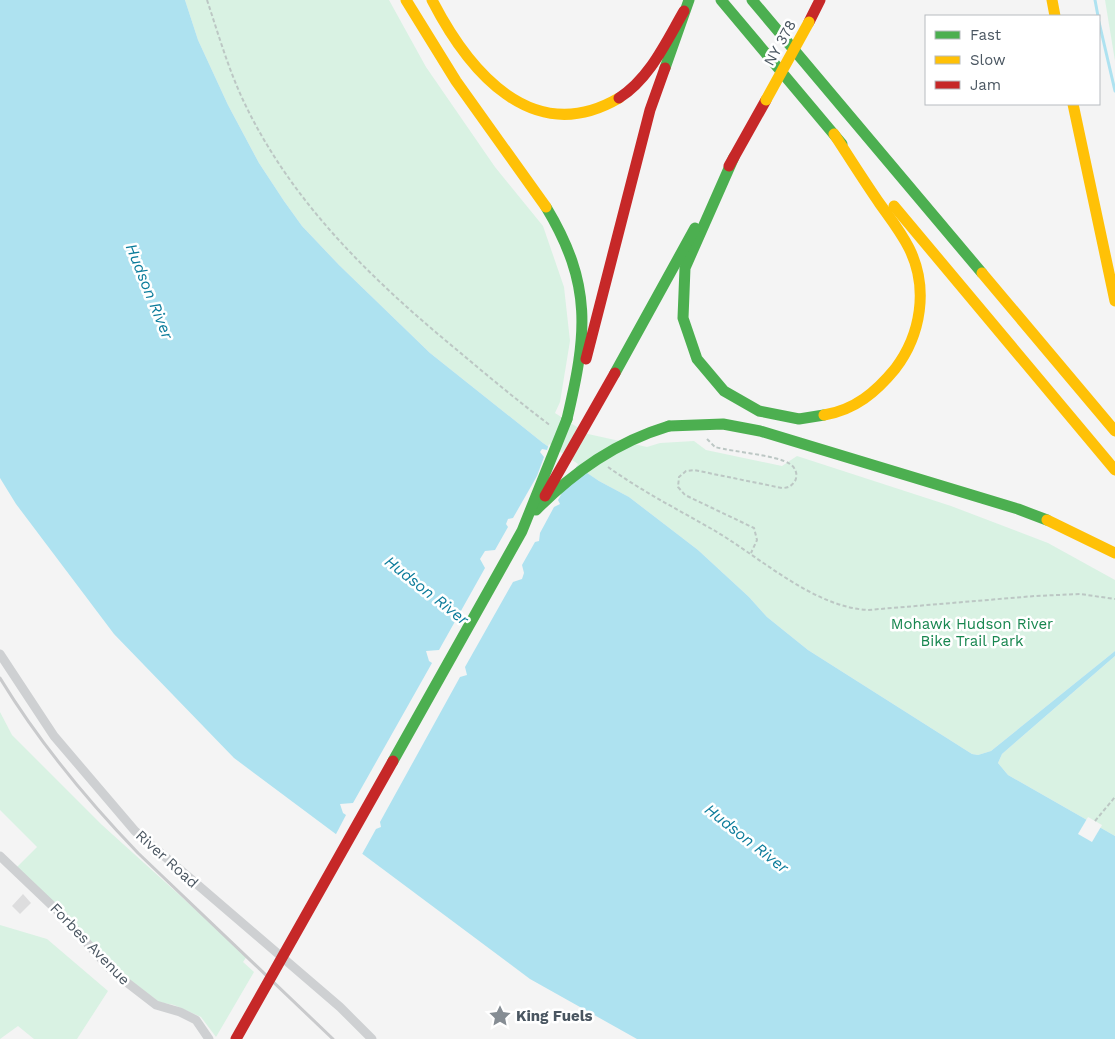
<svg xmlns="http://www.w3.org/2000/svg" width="1115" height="1039" font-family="'Work Sans',sans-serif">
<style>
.green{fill:#d9f2e3}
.water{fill:#aee2f0}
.pier{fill:#f4f4f4}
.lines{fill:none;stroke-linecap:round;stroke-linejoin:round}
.stream{stroke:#aee2f0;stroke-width:3}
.building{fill:#ddddde}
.path{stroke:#bcc7c4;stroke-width:2;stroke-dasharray:4 2.5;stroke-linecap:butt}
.street{stroke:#ced0d2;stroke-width:9}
.fast{stroke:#4caf50;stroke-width:11}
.slow{stroke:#ffc107;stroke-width:11}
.jam{stroke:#c62828;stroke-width:11}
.rail{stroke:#c9cacc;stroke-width:3}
.fast-bridge{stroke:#4caf50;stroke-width:11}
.slow-bridge{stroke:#ffc107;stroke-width:11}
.jam-bridge{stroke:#c62828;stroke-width:11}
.labels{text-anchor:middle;stroke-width:5;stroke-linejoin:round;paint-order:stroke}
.street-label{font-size:15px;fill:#4a5661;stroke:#fff}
.park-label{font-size:15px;fill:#17864f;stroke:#fff}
.poi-label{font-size:15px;font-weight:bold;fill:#4a5661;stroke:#fff;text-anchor:start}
.water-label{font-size:16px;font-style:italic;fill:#0c7c9b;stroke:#fff}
</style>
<rect width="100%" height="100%" fill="#f4f4f4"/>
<g class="green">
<path d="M185 0H389L426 67 495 167 543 226 564 287 570 341 560 402 555 413 588 434 647 447 660 443 694 441 706 450 782 466 797 456 951 506 1048 543 1115 580V651L991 751 978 755 972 754 808 650 767 617 749 597 698 550 629 497 599 481 543 443 430 353 339 265 302 226 284 201 259 163 228 105 198 40Z"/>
<path d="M1105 0H1115V61Z"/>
<path d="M1115 656V836L1008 775 998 763 1002 754Z"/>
<path d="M0 712 12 735 102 825 247 956 243 962 254 972 216 1037 201 1017 174 1005 159 1002 120 972 17 867 37 847 0 810Z"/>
<path d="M0 925 47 939 108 991 77 1039H34L18 1026 0 1039Z"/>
</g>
<path class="water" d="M0 0H185L198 40 228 105 259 163 284 201 302 226 339 265 430 353 543 443 599 481 629 497 698 550 749 597 767 617 808 650 972 754 978 755 991 751 1115 651V656L1002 754 998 763 1008 775 1115 836V1039H637L530 979 234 758 114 634 16 504 0 478Z"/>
<g class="pier">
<path d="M549 444 578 464 558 500 560 504 554 507 540 533 539 541 535 542 522 565 524 573 522 579 513 582 465 667 467 675 460 677 380 822 381 827 376 829 361 856 335 836 346 815 343 813 340 804 353 803 432 663 429 661 426 651 439 650 485 568 480 559 485 551 495 550 508 527 506 524 508 519 513 518 537 476 544 457 540 452 542 449 547 450Z"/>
<path d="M1088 817 1102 825 1092 842 1078 834Z"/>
</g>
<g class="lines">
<g class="stream">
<path d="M1095 0 1098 16"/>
<path d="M1099 22 1115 91"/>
</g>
</g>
<path class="building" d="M23 894 31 903 20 914 12 906Z"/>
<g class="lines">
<g class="path">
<path d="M207 0C218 33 228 68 243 100 291 202 371 279 457 350 488 376 519 402 551 426"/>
<path d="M707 439 715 447C733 452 777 455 790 464 796 468 798 475 795 481 792 486 788 488 782 488L694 470 686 471 679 477 678 487 685 495 754 528 757 540 751 553"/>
<path d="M608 467C640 490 675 508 710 528 758 555 812 607 868 610L1035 596 1080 594 1115 599"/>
<path d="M1095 821 1115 797"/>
</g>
<g class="street">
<path d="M0 654 54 736 135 831 340 1007 372 1039"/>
<path d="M0 856 64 917 112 971 156 1005 180 1012 196 1020 209 1039"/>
</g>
<g class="fast">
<path d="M721 0 842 144"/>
<path d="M752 0 982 273"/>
<path d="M665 68 689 0"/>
<path d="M734 157 685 268 683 318 697 359 724 391 759 411 799 419 824 415"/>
<path d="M546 207C593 285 587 334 567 419"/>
<path d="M615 373 695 228"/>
<path d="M669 426 723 424 760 431 1018 509 1047 520"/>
</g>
<g class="slow">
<path d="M406 0 456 81 546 207"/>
<path d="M432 0C468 70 532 149 619 98"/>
<path d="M1052 0 1055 16"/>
<path d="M1073 104 1115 301"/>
<path d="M894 206 1115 470"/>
<path d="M982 273 1115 431"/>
<path d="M824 415C855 410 876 392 895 369 921 335 929 288 909 248 901 232 890 218 880 204 864 181 849 157 834 134"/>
<path d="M1047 520 1115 553"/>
</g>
<g class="jam">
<path d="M809 22 820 0"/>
<path d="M619 98C650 78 666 42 684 11"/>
<path d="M729 166 766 100"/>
<path d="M586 359 650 110 665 68"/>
</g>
<path class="rail" d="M0 678C39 742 86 799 138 853L333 1039"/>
<g class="fast-bridge">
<path d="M536 510C575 471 616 442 669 426"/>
<path d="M393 761 522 531 567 419"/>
</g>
<path class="slow-bridge" d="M766 100 809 22"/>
<g class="jam-bridge">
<path d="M545 496 615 373"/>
<path d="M236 1039 393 761"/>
</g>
</g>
<defs>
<symbol id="sight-bare" viewBox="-9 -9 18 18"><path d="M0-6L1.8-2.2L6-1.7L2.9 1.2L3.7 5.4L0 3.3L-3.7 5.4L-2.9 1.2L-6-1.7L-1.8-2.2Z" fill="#868d94" stroke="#fff" stroke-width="2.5" paint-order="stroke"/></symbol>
</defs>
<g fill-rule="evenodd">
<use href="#sight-bare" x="484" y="1000" width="32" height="32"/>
</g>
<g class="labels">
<g class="street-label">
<text transform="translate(780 43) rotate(-61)" y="5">NY 378</text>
<text transform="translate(167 859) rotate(42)" y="5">River Road</text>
<text transform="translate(90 944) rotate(46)" y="5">Forbes Avenue</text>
</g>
<g class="park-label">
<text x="972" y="629">Mohawk Hudson River<tspan x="972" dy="17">Bike Trail Park</tspan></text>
</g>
<g class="poi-label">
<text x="516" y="1021">King Fuels</text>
</g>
<g class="water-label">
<text transform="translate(150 291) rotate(68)" y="6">Hudson River</text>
<text transform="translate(427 590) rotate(38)" y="6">Hudson River</text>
<text transform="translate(747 838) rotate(38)" y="6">Hudson River</text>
</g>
</g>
<rect x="925" y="15" width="175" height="90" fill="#ffffff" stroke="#b7bbc0"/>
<rect x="935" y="31" width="25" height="8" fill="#4caf50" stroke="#b7bbc0"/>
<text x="970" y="40" font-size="15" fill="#4a5661">Fast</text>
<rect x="935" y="56" width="25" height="8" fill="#ffc107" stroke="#b7bbc0"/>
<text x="970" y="65" font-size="15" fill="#4a5661">Slow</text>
<rect x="935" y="81" width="25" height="8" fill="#c62828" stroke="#b7bbc0"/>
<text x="970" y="90" font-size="15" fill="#4a5661">Jam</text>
</svg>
